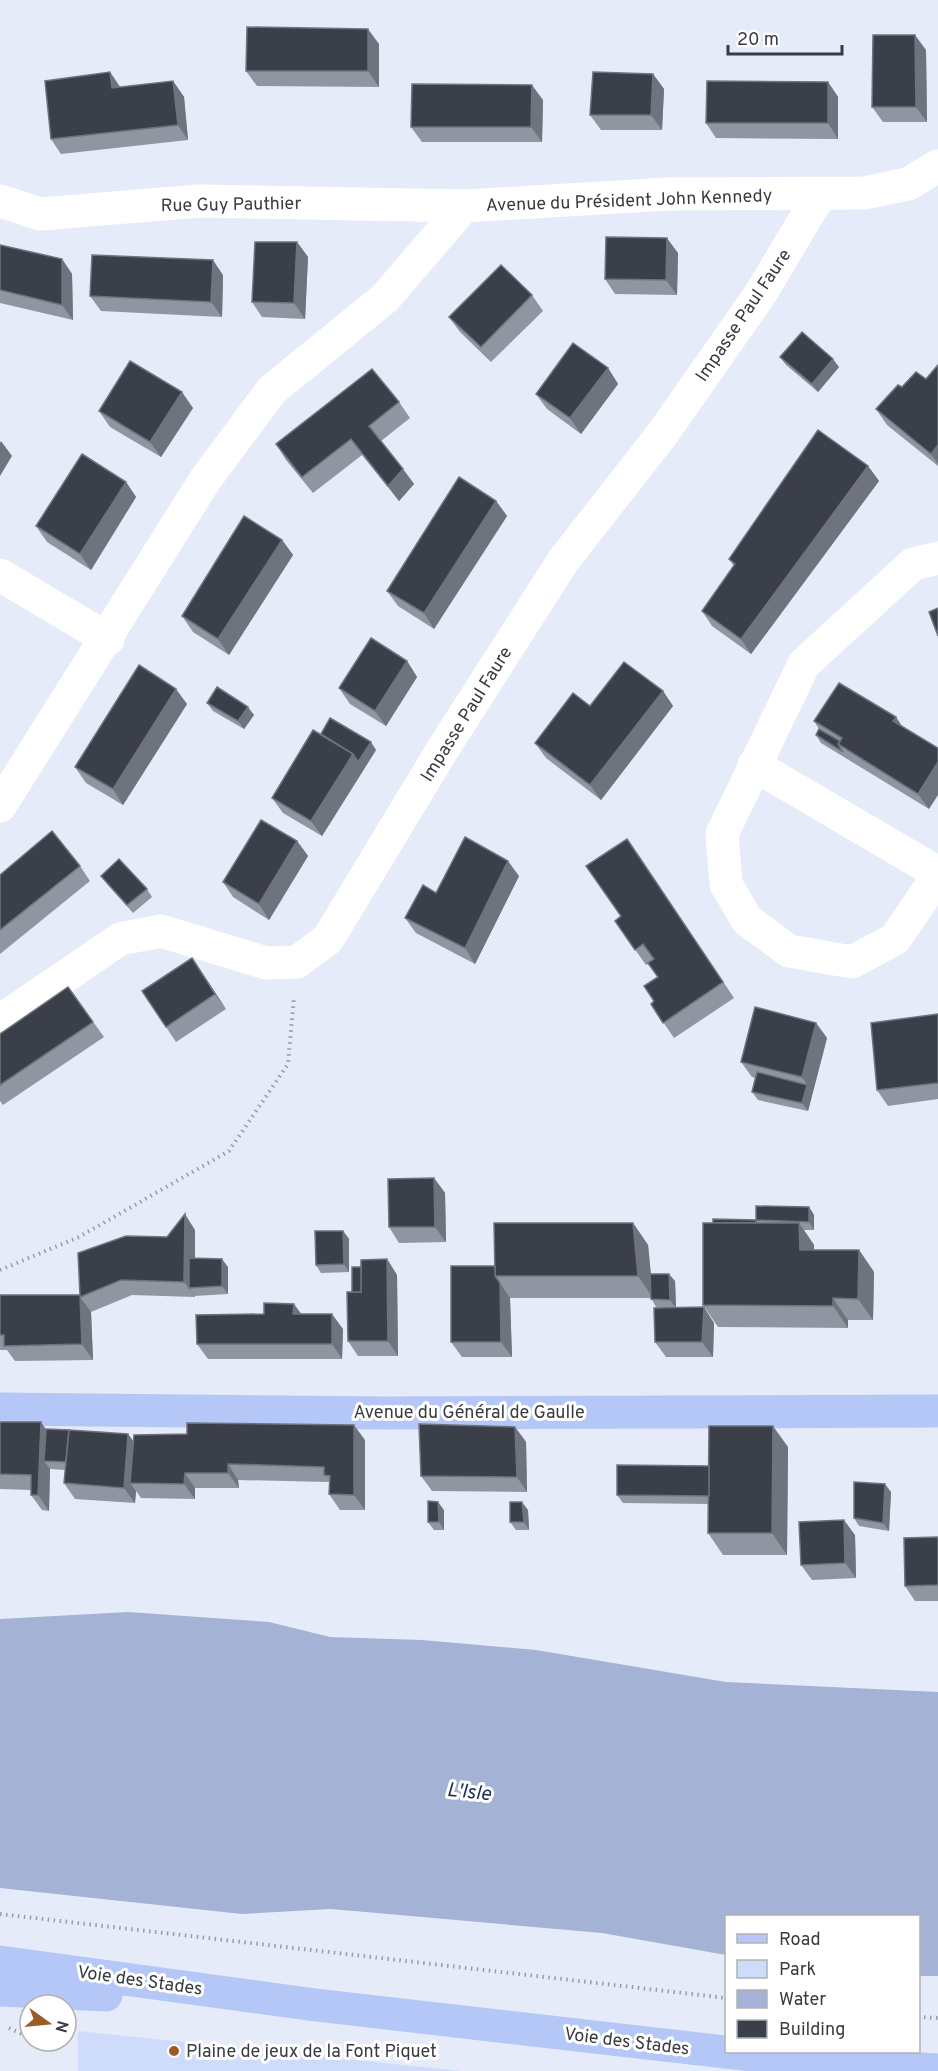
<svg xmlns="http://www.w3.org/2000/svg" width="938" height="2071" font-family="Overpass,sans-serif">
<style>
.green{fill:#cedbfa}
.water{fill:#a4b3d5}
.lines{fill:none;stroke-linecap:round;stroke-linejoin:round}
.path{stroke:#979ca6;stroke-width:4;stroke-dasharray:1.5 4.5;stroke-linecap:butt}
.minor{stroke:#fff;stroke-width:33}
.major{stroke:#b4c7f7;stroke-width:33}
.wall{fill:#9095a2}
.shaded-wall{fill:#6e737e}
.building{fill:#3b3f4a;stroke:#6e737e;stroke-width:1.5}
.poi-dot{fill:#9c5c26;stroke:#fff;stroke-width:2}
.labels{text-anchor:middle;stroke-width:6;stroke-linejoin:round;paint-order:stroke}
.street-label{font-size:18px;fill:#393b41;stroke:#fff}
.poi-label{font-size:18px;fill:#393b41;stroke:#fff;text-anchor:start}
.water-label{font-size:20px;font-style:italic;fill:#1d2c58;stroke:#fff}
</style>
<rect width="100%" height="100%" fill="#e5ebf9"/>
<path class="green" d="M78 2031 461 2071H78Z"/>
<path class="water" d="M128 1612 269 1622 330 1637 422 1640 536 1650 726 1682 938 1692V1976H919L918 1916H726V1955L602 1933 331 1909 242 1914 0 1888V1619Z"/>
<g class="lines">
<g class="path">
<path d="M0 1270 79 1237 229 1151 288 1064 294 997"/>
<path d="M0 1914 726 1998"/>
<path d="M918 2017 938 2018"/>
<path d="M9 2028 30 2038"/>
<path d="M38 2041 48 2045"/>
</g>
<g class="minor">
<path d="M0 201 40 214 199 201 464 206"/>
<path d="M938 558 913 564 804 664 722 834 726 884 747 920 789 951 852 962 895 939 938 876"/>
<path d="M0 575 108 639"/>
<path d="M754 765 938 873"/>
<path d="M0 806 205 480 272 390 385 298 464 206 668 194 864 193 908 184 938 166"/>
<path d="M0 1021 120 939 161 931 266 963 297 962 328 939 441 752 563 561 663 433 761 293 820 194"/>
</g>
<g class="major">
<path d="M0 1409 386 1413 938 1411"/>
<path d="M0 1962 316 2005 821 2063 938 2070"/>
<path d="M0 1990 106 1995"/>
</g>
</g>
<g class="wall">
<path d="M379 44V87L257 86 246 71Z"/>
<path d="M926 50 927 122H883L872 107Z"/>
<path d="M110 72 120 87 173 81 184 97 188 140 61 154 51 139Z"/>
<path d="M653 74 664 89 662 130H601L590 115Z"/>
<path d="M828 82 838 97V139L716 138 706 123Z"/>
<path d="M543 100 542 142H422L411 127Z"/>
<path d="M297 242 308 257 305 319 262 317 252 302Z"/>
<path d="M0 245 62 259 72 274 73 320 0 303Z"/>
<path d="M678 253 677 295 615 294 605 279Z"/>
<path d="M223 275 222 317 101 311 90 296Z"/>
<path d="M532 295 543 311 491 362 460 332 449 317Z"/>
<path d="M780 357 839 367 818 392 786 365Z"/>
<path d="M938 365V466L887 425 876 409 926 379Z"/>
<path d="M608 368 618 384 581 434 547 409 536 394Z"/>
<path d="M399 402 410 418 381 441 414 484 399 501 362 455 313 493 286 460 276 444Z"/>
<path d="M193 408 161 457 110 427 99 411Z"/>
<path d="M868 466 879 481 751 654 712 626 702 611 734 566 729 559Z"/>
<path d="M126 482 136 497 91 570 47 542 36 526Z"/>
<path d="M496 501 507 516 434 629 398 606 387 591Z"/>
<path d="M282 540 293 555 229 655 193 632 182 616Z"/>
<path d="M407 661 417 677 386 726 350 704 339 688Z"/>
<path d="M663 691 673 706 601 800 546 758 535 743 590 706Z"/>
<path d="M207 703 254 715 244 729 213 711Z"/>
<path d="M187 704 123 805 86 783 75 767Z"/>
<path d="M896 717 929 809 821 743 816 735 819 729 814 721Z"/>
<path d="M321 734 376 750 322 836 283 813 272 798Z"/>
<path d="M297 841 308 856 269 920 233 897 223 882Z"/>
<path d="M638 854 734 998 674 1038 651 1004 654 1001 658 977 648 964 646 965 615 921 621 916Z"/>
<path d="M80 866 90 881 0 954V875Z"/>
<path d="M101 876 147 889 152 897 133 913 107 884Z"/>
<path d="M519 876 475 964 416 933 405 918 436 893Z"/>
<path d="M192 958 226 1009 176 1042 166 1027Z"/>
<path d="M68 987 104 1037 3 1105 0 1101V1034Z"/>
<path d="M938 1014V1099L888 1106 877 1090Z"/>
<path d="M816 1023 827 1038 808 1111 758 1100 752 1092 755 1078 752 1077 741 1062Z"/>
<path d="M434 1178 445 1193 446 1242 399 1243 389 1227Z"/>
<path d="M809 1207 814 1215V1230H804L814 1245V1250H859L874 1272 873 1320H848V1328L718 1327 703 1305 713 1223 756 1220Z"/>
<path d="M633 1223 648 1245 651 1274 675 1281 676 1308 656 1307 651 1298H510L512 1357H462L451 1342 495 1266Z"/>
<path d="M195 1230V1258L228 1267V1294L195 1296V1297L132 1295 91 1312 93 1360 15 1361 7 1350H0V1295H80L167 1237Z"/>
<path d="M343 1231 349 1239V1272L321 1273 316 1265Z"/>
<path d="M387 1259 397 1275 398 1356H358L348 1341 352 1292 361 1267Z"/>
<path d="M301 1314 343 1329 342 1359H208L197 1344Z"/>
<path d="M714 1323 713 1357H666L655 1342Z"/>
<path d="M0 1422 46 1429 128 1434 133 1441 365 1440V1510H340L329 1494V1482L238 1480 239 1488H195V1499L141 1498 136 1491 135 1503 75 1499 64 1483 65 1470 50 1469 49 1511 42 1510 31 1495V1490L0 1489Z"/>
<path d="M515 1427 526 1442 527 1492 432 1491 421 1476Z"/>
<path d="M788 1447 787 1555H723L708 1533 709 1504 623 1503 617 1495 709 1466Z"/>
<path d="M891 1492 889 1531 859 1526 854 1518Z"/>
<path d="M444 1510V1530H434L428 1522Z"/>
<path d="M528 1510 529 1530H516L510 1522Z"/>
<path d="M855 1535 856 1578 812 1580 801 1565Z"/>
<path d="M938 1537V1601H915L905 1586Z"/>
</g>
<g class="shaded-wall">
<path d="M368 29 379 44V87L368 71Z"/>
<path d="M915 35 926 50 927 122 916 107Z"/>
<path d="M110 72 120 87 112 88Z"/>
<path d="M653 74 664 89 662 130 651 115Z"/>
<path d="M173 81 184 97 188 140 178 125Z"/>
<path d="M828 82 838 97V139L828 123Z"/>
<path d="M532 85 543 100 542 142 531 127Z"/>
<path d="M667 238 678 253 677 295 666 280Z"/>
<path d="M297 242 308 257 305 319 294 303Z"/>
<path d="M62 259 72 274 73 320 62 305Z"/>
<path d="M213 260 223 275 222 317 211 302Z"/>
<path d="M833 359 839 367 818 392 812 384Z"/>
<path d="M608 368 618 384 581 434 570 418Z"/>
<path d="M182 392 193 408 161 457 150 442Z"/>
<path d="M1 441 12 456 0 476V443Z"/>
<path d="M938 445V464L931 454Z"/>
<path d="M868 466 879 481 751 654 741 639Z"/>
<path d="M403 469 414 484 399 501 388 486Z"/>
<path d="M126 482 136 497 91 570 80 554Z"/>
<path d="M496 501 507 516 434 629 424 613Z"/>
<path d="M282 540 293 555 229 655 218 639Z"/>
<path d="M407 661 417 677 386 726 375 711Z"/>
<path d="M176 689 187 704 123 805 113 789Z"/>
<path d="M663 691 673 706 601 800 590 785Z"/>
<path d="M248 707 254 715 244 729 238 721Z"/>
<path d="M896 717 906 732 893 721Z"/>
<path d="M371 742 376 750 322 836 311 821 353 754Z"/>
<path d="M938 762V795L929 809 918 794Z"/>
<path d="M297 841 308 856 269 920 259 904Z"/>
<path d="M508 861 519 876 475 964 465 948Z"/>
<path d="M192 958 203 974 226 1009 215 994Z"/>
<path d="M816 1023 827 1038 808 1111 802 1103 807 1085 802 1077Z"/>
<path d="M434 1178 445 1193 446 1242 435 1227Z"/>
<path d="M809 1207 814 1215V1230L809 1222Z"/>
<path d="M185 1214 195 1230V1288H189L195 1297 184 1282Z"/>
<path d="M633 1223 648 1245 653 1298 638 1276Z"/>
<path d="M799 1223 814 1245 815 1271 800 1250Z"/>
<path d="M343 1231 349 1239V1272L344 1264Z"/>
<path d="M859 1250 874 1272 873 1320 858 1299Z"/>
<path d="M222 1259 228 1267V1294L222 1286Z"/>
<path d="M387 1259 397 1275 398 1356 388 1341Z"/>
<path d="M669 1274 675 1281 676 1308 670 1300Z"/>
<path d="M500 1283 510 1298 512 1357 501 1342Z"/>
<path d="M80 1297 91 1312 93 1360 82 1344Z"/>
<path d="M833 1298 848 1320V1328L833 1306Z"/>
<path d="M294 1304 305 1319 293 1314Z"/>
<path d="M704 1307 714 1323 713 1357 702 1342Z"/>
<path d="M332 1314 343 1329 342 1359 332 1344Z"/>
<path d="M41 1422 51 1437 44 1461 50 1469 49 1511 38 1495Z"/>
<path d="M354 1425 365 1440V1510L354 1495Z"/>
<path d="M773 1426 788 1447 787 1555 772 1533Z"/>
<path d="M515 1427 526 1442 527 1492 517 1477Z"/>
<path d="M128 1434 139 1449 130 1483 136 1491 135 1503 124 1488Z"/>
<path d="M228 1464 238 1480 239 1488 228 1473Z"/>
<path d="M185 1473 195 1488V1499L184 1484Z"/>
<path d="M885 1484 891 1492 889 1531 883 1523Z"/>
<path d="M438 1502 444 1510V1530L439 1522Z"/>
<path d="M522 1502 528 1510 529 1530 524 1522Z"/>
<path d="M844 1520 855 1535 856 1578 845 1563Z"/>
</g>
<g class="building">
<path d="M247 27 368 29V71H246Z"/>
<path d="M873 35H915L916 107H872Z"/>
<path d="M110 72 112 88 173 81 178 125 51 139 45 81Z"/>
<path d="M593 72 653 74 651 115H590Z"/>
<path d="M707 81 828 82V123H706Z"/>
<path d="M412 84 532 85 531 127H411Z"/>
<path d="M606 237 667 238 666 280 605 279Z"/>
<path d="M255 242H297L294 303 252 302Z"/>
<path d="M0 245 62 259V305L0 290Z"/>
<path d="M92 255 213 260 211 302 90 296Z"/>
<path d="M501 265 532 295 481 347 449 317Z"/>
<path d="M802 332 833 359 812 384 780 357Z"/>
<path d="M573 343 608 368 570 418 536 394Z"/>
<path d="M130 361 182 392 150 442 99 411Z"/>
<path d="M938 365V445L931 454 876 409 898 385 902 387 916 372 926 379Z"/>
<path d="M372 369 399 402 369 426 403 469 388 486 351 439 302 477 276 444Z"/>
<path d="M818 430 868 466 741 639 702 611 735 564 729 559Z"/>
<path d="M82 454 126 482 80 554 36 526Z"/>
<path d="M459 477 496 501 424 613 387 591Z"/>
<path d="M244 516 282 540 218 639 182 616Z"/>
<path d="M938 608V636L929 612Z"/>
<path d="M371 638 407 661 375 711 339 688Z"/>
<path d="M624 662 663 691 590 785 535 743 573 693 590 706Z"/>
<path d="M139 665 176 689 113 789 75 767Z"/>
<path d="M839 683 896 717 893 721 938 748V762L918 794 838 744 842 738 814 721Z"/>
<path d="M217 687 248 707 238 721 207 703Z"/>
<path d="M330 718 371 742 358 762 353 754 321 734Z"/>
<path d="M819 729 840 741 838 744 843 752 816 735Z"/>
<path d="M313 730 353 754 311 821 272 798Z"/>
<path d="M261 820 297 841 259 904 223 882Z"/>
<path d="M52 831 80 866 0 930V875Z"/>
<path d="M465 837 508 861 465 948 405 918 423 885 436 893Z"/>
<path d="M627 839 723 982 663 1023 651 1004 654 1001 644 986 658 977 648 963 654 959 643 944 635 950 615 921 621 916 586 866Z"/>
<path d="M119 859 147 889 127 905 101 876Z"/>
<path d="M192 958 215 994 166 1027 142 991Z"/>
<path d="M68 987 93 1022 0 1085V1034Z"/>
<path d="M755 1007 816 1023 802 1077 741 1062Z"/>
<path d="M938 1014V1083L877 1090 871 1023Z"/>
<path d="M757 1072 807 1085 802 1103 752 1092Z"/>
<path d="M434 1178 435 1227H389L388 1179Z"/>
<path d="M756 1206 809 1207V1222L756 1220Z"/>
<path d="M185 1214 184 1282 121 1280 80 1297 82 1344 4 1346V1335H0V1295H80L78 1253 126 1236 167 1237Z"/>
<path d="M713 1219 756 1220V1223H713Z"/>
<path d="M494 1223H633L638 1276H495Z"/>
<path d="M703 1223H799L800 1250H859L858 1299 833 1298V1306L703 1305Z"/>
<path d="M315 1231H343L344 1264 316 1265Z"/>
<path d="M189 1258 222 1259V1286L189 1288Z"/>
<path d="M387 1259 388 1341H348L347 1292H361V1260Z"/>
<path d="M451 1266H495V1276L500 1283 501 1342H451Z"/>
<rect x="352" y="1267" width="9" height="25"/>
<path d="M650 1274H669L670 1300 651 1299Z"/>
<path d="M264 1303 294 1304 293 1314H332V1344H197L196 1315 264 1314Z"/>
<path d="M704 1307 702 1342H655L654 1308Z"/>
<path d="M0 1422H41L38 1495H31V1475L0 1474Z"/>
<path d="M187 1423 354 1425V1495L329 1494 330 1476 324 1475V1467L228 1464V1473H185L184 1484 130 1483 134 1435 187 1434Z"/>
<path d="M419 1424 515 1427 517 1477 421 1476Z"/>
<path d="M709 1426H773L772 1533H708Z"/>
<path d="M46 1429 69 1430 66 1462 44 1461Z"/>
<path d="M69 1430 128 1434 124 1488 64 1483Z"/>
<path d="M617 1465 709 1466V1496L617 1495Z"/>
<path d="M854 1482 885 1484 883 1523 854 1518Z"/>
<path d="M428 1501 438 1502 439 1522H428Z"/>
<path d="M510 1502H522L524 1522H510Z"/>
<path d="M844 1520 845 1563 801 1565 799 1522Z"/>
<path d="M938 1537V1585L905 1586 904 1538Z"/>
</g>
<circle class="poi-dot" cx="174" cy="2051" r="6"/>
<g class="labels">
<g class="street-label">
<text transform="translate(629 200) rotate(-2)" y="6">Avenue du Président John Kennedy</text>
<text transform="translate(231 204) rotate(-1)" y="6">Rue Guy Pauthier</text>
<text transform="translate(743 315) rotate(-56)" y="6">Impasse Paul Faure</text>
<text transform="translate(466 714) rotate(-58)" y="6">Impasse Paul Faure</text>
<text x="469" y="1418">Avenue du Général de Gaulle</text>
<text transform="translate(140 1980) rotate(8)" y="6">Voie des Stades</text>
<text transform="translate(627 2041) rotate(7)" y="6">Voie des Stades</text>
</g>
<g class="poi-label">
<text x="186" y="2057">Plaine de jeux de la Font Piquet</text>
</g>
<g class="water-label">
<text transform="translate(469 1791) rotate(6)" y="7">L'Isle</text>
</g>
</g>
<rect x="725" y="1915" width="195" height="138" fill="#ffffff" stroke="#b0b1b3" stroke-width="1.5"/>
<rect x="737" y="1934" width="30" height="9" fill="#b4c7f7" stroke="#b0b1b3" stroke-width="1.5"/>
<text x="779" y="1945" font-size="18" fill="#393b41">Road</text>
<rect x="737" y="1960" width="30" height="18" fill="#cedbfa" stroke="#b0b1b3" stroke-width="1.5"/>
<text x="779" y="1975" font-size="18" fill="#393b41">Park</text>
<rect x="737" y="1990" width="30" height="18" fill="#a4b3d5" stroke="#b0b1b3" stroke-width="1.5"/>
<text x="779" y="2005" font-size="18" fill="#393b41">Water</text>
<rect x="737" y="2020" width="30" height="18" fill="#3b3f4a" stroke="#b0b1b3" stroke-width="1.5"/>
<text x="779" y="2035" font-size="18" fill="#393b41">Building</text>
<g transform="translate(48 2023) rotate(105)"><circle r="28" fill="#ffffff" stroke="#b0b1b3" stroke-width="1.5"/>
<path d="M0-4.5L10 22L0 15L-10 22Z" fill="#9c5c26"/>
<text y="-9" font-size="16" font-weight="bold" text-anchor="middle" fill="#393b41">N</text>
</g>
<path d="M728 45v9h114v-9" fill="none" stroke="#393b41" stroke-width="3"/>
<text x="737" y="45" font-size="18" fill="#393b41" stroke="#ffffff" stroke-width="4.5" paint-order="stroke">20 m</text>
</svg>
